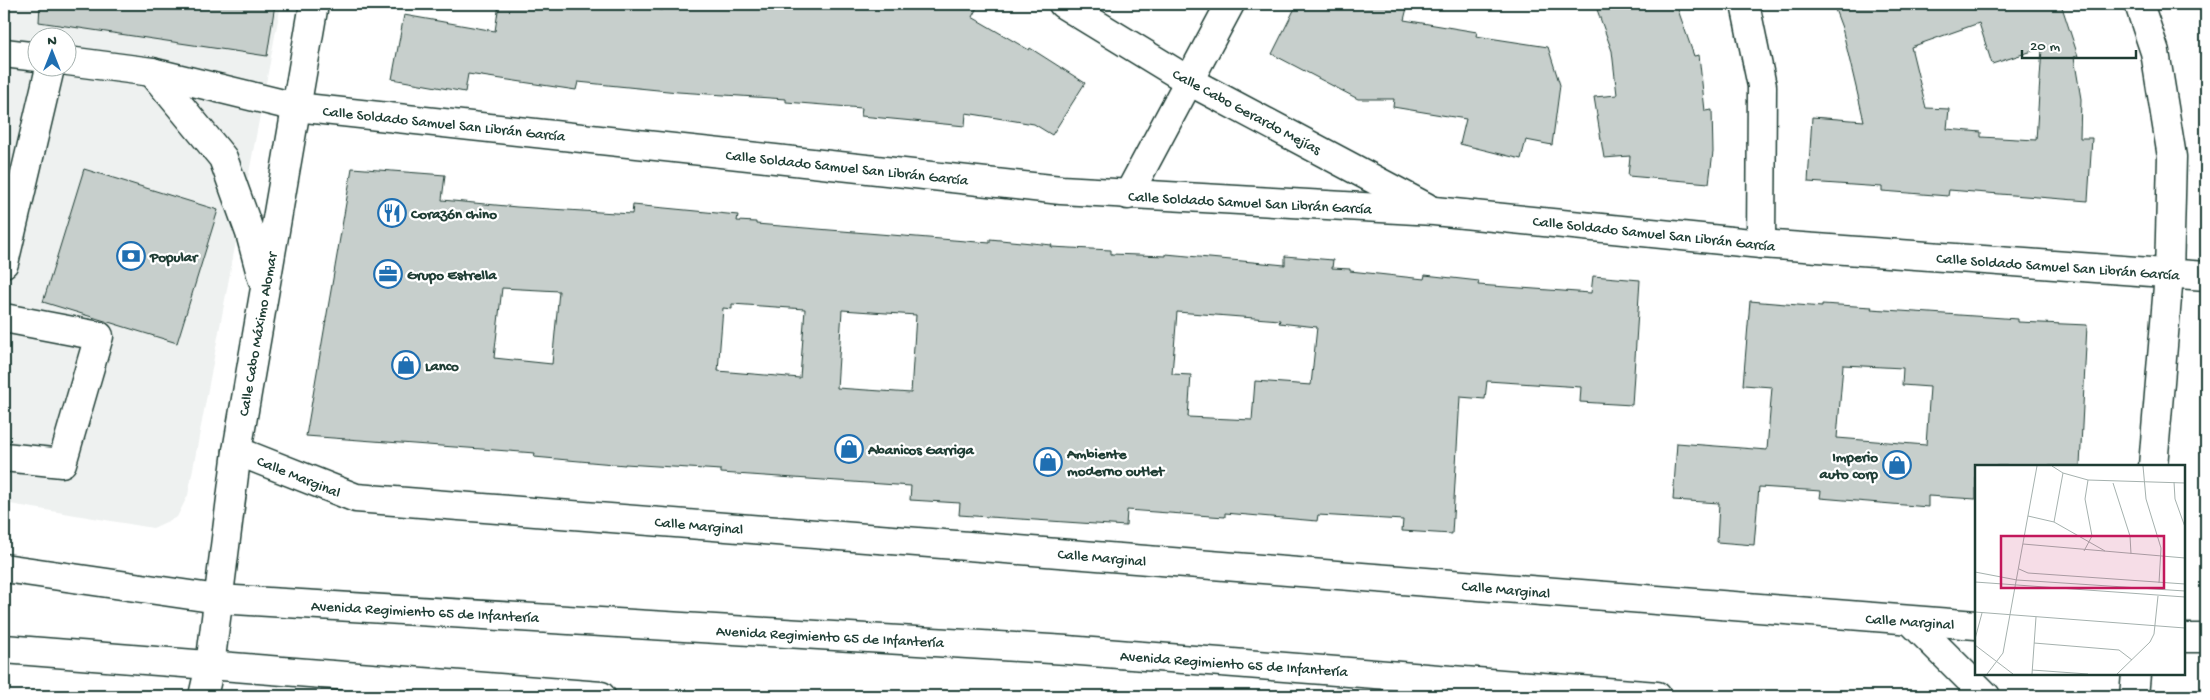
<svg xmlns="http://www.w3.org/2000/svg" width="2210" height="700" font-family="'Gochi Hand',sans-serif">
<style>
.built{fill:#eef1f0;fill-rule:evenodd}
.building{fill:#c7cfcc;stroke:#1f3d34;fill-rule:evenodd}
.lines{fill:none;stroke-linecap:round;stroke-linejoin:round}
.minor-casing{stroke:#1f3d34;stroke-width:31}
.highway-casing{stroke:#1f3d34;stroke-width:31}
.minor{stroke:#fff;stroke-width:28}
.highway{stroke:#fff;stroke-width:28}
.labels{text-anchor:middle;stroke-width:4.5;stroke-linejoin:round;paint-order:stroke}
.street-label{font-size:15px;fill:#1f3d34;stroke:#fff}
.poi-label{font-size:15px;font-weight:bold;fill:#1f3d34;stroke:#fff;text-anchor:start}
.inset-road{fill:none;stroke:#a5b1ae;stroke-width:1}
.view{fill:#c2185b;fill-opacity:0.15;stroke:#c2185b;stroke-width:2.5}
.inset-edge{fill:none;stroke:#1f3d34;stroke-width:2.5}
</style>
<rect width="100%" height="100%" fill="#fff"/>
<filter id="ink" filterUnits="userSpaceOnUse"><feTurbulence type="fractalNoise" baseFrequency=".02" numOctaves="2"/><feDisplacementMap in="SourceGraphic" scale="10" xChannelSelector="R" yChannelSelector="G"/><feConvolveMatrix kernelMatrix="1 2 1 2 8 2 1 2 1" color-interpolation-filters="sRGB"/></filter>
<g filter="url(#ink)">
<path class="built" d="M4 4H281L188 495 177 517 153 528 4 503ZM38 38H68V68H38Z"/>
<g class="building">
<path d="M40 4H275L267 56 39 22Z"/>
<path d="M499 4H602L662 10 663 4H979L972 17 1029 50 1030 48 1085 83 1052 135 1034 124 966 113 965 126 861 116 862 108 786 102V99L678 92 578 82 576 90 468 74 465 92 392 79 404 15 495 31Z"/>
<path d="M1297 4H1408L1404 20 1477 32 1476 36 1548 47 1560 85 1552 145 1526 140 1521 159 1460 144 1466 119 1393 107 1394 99H1358L1272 54Z"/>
<path d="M1595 4H1676L1694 56 1699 55 1705 111 1712 110 1713 152 1709 183 1628 176 1630 156 1604 158 1594 97 1617 95 1612 51Z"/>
<path d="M1833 4H2061L2078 56 2074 57 2081 99 2080 138H2092L2088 201 1949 190 1948 196 1882 191V187L1808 182 1812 117 1864 121 1842 28ZM1979 23 1992 64 2042 48 2036 140 1981 137V132L1947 129 1949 109 1926 108 1911 47Z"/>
<path d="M352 168 445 175 442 200 517 207 632 214 633 205 738 215 737 221 756 222V224L990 243V239L1052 245 1051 247 1111 250V254L1166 256V254L1285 265V256L1333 260 1332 268 1350 269V271L1424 279 1425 275 1479 281 1478 285 1591 293 1593 276 1640 280 1632 405 1580 402 1581 387 1487 381 1485 399 1460 397 1452 534 1402 531 1403 520 1318 515 1317 521 1225 513V517L1127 510 1126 526 959 515 960 503 910 500 911 486 721 473V470L625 464V465L534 457 535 453 306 436ZM502 288 559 291 552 364 494 358ZM732 304 805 309 800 378 718 371 723 308 732 309ZM842 310 916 315 911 393 837 388ZM1177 312 1280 320 1279 323 1317 327 1311 385 1255 381 1252 420 1188 417 1191 375 1172 374Z"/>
<path d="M84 169 218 210 177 343 43 302Z"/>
<path d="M1750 301 1822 307V304L1872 307 1871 309 2018 319V322L2087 325 2080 466H1976V499L1928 496V507L1820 498 1821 491 1759 487 1754 545 1717 542 1719 503 1673 500 1677 443 1767 450 1772 387 1743 385ZM1843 365 1903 368 1902 385 1930 387 1926 445 1837 438Z"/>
</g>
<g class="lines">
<defs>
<g id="minor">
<path d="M1063 4 1189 81 1426 207"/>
<path d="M1745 4 1762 86 1761 244"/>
<path d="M2139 4 2155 52 2172 157 2169 274 2153 466"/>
<path d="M4 53 38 57"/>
<path d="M68 61 152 72 296 107 1061 190 1434 211 1761 244 2206 276"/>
<path d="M152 72 223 158 250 233 262 278"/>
<path d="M1128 195 1230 4"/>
<path d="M4 263 50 68"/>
<path d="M4 318 99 336 62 463 4 457"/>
<path d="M237 451 356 498 1976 625"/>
<path d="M2184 638H2206"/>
<path d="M203 696 210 666 237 451 314 4"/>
<path d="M2134 696 2136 674"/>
</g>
<g id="highway">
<path d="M4 568 218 599 1067 650 1657 696"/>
<path d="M1911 621 1986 696"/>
<path d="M4 649 601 696"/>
</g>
</defs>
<use href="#minor" class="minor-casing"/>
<use href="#highway" class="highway-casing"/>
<use href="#minor" class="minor"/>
<use href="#highway" class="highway"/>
</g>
</g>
<defs>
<symbol id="restaurant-ring" viewBox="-11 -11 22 22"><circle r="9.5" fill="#fff" stroke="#1f6fb2" stroke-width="1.5"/><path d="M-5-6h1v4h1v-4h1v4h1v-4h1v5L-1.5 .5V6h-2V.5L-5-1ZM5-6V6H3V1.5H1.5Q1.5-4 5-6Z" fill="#1f6fb2"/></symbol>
<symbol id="bank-ring" viewBox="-11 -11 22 22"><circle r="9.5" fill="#fff" stroke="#1f6fb2" stroke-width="1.5"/><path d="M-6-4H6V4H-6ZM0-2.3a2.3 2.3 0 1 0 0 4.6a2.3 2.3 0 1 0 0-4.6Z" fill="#1f6fb2"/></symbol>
<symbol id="office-ring" viewBox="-11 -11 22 22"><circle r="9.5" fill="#fff" stroke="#1f6fb2" stroke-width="1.5"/><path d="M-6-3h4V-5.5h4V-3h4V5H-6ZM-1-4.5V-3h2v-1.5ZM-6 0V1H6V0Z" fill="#1f6fb2"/></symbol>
<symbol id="shop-ring" viewBox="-11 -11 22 22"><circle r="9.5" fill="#fff" stroke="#1f6fb2" stroke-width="1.5"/><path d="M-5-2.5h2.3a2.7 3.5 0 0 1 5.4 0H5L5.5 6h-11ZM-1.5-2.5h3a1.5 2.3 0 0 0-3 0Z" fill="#1f6fb2"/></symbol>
</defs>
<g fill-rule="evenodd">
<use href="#restaurant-ring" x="376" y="197" width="32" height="32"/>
<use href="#bank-ring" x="115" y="240" width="32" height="32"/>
<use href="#office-ring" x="372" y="258" width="32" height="32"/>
<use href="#shop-ring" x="390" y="349" width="32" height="32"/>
<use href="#shop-ring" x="833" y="433" width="32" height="32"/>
<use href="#shop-ring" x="1032" y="446" width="32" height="32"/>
<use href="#shop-ring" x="1881" y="449" width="32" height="32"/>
</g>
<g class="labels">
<g class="street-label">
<text transform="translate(1247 111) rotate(28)" y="5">Calle Cabo Gerardo Mejías</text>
<text transform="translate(444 123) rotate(6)" y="5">Calle Soldado Samuel San Librán García</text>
<text transform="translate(847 167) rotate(6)" y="5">Calle Soldado Samuel San Librán García</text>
<text transform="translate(1250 202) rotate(3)" y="5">Calle Soldado Samuel San Librán García</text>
<text transform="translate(1654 233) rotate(6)" y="5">Calle Soldado Samuel San Librán García</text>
<text transform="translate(2058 266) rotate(4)" y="5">Calle Soldado Samuel San Librán García</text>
<text transform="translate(257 334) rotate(-80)" y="5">Calle Cabo Máximo Alomar</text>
<text transform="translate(299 476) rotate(22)" y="5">Calle Marginal</text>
<text transform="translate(699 525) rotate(5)" y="5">Calle Marginal</text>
<text transform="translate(1102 557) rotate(5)" y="5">Calle Marginal</text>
<text transform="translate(1506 589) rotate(5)" y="5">Calle Marginal</text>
<text transform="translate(425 611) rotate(3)" y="5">Avenida Regimiento 65 de Infantería</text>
<text transform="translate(1910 621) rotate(4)" y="5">Calle Marginal</text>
<text transform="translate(830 636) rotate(3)" y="5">Avenida Regimiento 65 de Infantería</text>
<text transform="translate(1234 663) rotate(4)" y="5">Avenida Regimiento 65 de Infantería</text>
</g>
<g class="poi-label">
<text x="411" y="218">Corazón chino</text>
<text x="150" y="261">Popular</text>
<text x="407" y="279">Grupo Estrella</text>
<text x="425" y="370">Lanco</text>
<text x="868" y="454">Abanicos Garriga</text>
<text x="1067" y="458">Ambiente<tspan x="1067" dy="17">moderno outlet</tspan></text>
<text x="1878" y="461" text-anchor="end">Imperio<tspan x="1878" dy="17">auto corp</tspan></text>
</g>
</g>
<g transform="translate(1975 465)">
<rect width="210" height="210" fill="#fff"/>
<path class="inset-road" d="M77 1 88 8 113 15 210 18M168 1 171 34 186 83 184 118M199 17 200 34 210 62M138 18 155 71 156 89M53 51 79 57 130 86M79 57 88 8M48 79 210 93M109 86 117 71 110 34 113 15M44 104 53 108 210 119M0 107 42 115 210 126M0 117 210 132M0 147 210 163M0 174 7 148M59 178 144 185 157 195M0 180 38 209M57 205 113 209M12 209 28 188 62 1M57 209 61 152M142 209 175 177 179 169 183 131"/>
<path class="view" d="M26 71H189V123H26Z"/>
<rect width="210" height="210" class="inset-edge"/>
</g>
<rect width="2210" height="700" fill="none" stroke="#fff" stroke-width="20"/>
<rect x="10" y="10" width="2190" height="680" fill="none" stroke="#1f3d34" stroke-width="2" filter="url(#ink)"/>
<g transform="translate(52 52)"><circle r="24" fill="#ffffff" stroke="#a5b1ae"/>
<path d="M0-4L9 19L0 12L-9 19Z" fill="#1f6fb2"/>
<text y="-8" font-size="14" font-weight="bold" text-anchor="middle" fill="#1f3d34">N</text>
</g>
<path d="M2022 50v8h114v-8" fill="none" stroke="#1f3d34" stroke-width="2.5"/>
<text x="2030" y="50" font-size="15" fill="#1f3d34" stroke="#ffffff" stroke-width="4" paint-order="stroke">20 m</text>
</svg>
